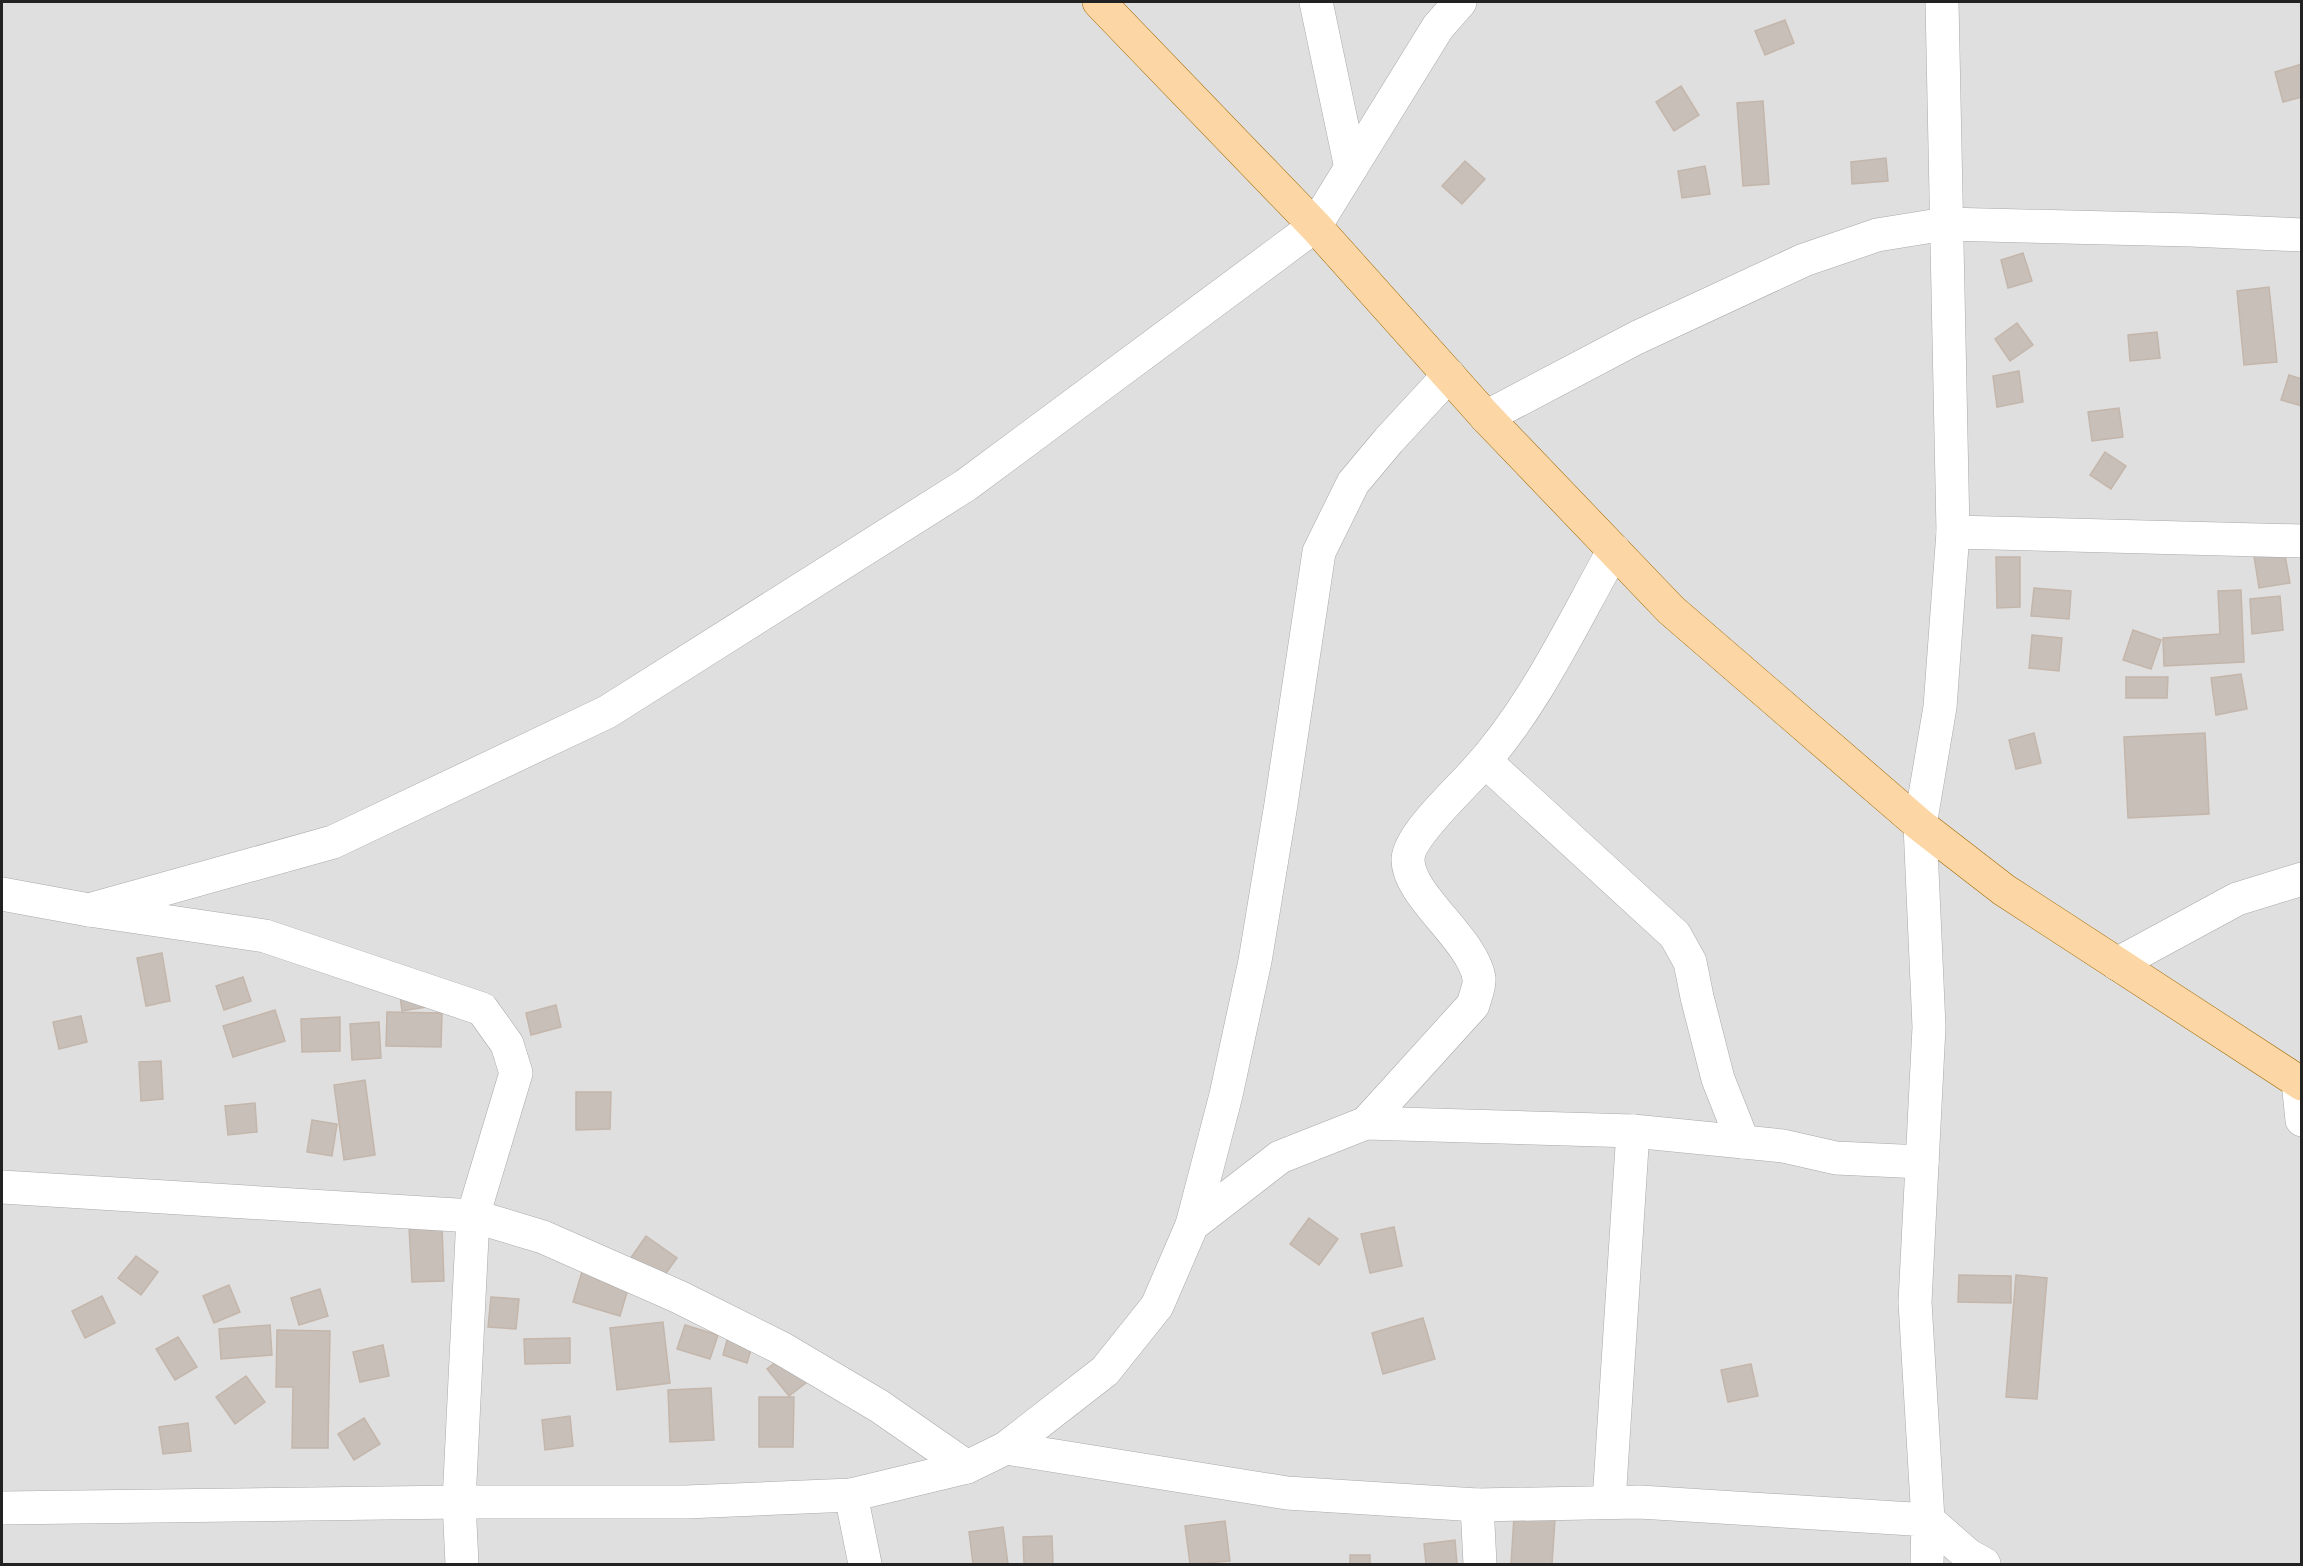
<svg xmlns="http://www.w3.org/2000/svg" width="2303" height="1566" font-family="'Golos Text',sans-serif">
<style>
.residential{fill:#e0dfdf}
.building{fill:#c7bfb8;stroke:#c4b6ab;stroke-width:1.5}
.lines{fill:none;stroke-linecap:round;stroke-linejoin:round}
.minor-casing{stroke:#a9a9a9;stroke-width:34}
.major-casing{stroke:#a06b00;stroke-width:34}
.minor{stroke:#fff;stroke-width:33}
.major{stroke:#fcd6a4;stroke-width:33}
</style>
<rect width="100%" height="100%" fill="#f2efe9"/>
<rect class="residential" x="2" y="2" width="2299" height="1562"/>
<g class="building">
<path d="M1785 20 1794 43 1765 55 1755 31Z"/>
<path d="M2302 64V97L2283 102 2275 72Z"/>
<path d="M1681 86 1699 115 1674 131 1656 102Z"/>
<path d="M1763 101 1769 184 1743 186 1737 103Z"/>
<path d="M1886 158 1888 181 1852 184 1851 162Z"/>
<path d="M1465 161 1485 179 1462 204 1442 186Z"/>
<path d="M1705 166 1710 194 1682 198 1678 171Z"/>
<path d="M2023 253 2032 281 2008 288 2001 260Z"/>
<path d="M2269 287 2277 362 2244 365 2237 291Z"/>
<path d="M2017 323 2033 345 2010 361 1995 339Z"/>
<path d="M2157 332 2160 358 2130 361 2128 335Z"/>
<path d="M2019 371 2023 402 1997 407 1993 376Z"/>
<path d="M2289 375 2302 379V406L2281 400Z"/>
<path d="M2119 408 2123 437 2092 441 2088 412Z"/>
<path d="M2105 452 2126 466 2111 489 2090 475Z"/>
<path d="M2284 550 2290 583 2259 588 2254 556Z"/>
<path d="M1996 557H2020V607L1997 608Z"/>
<path d="M2034 588 2071 591 2069 619 2031 616Z"/>
<path d="M2241 590 2244 662 2164 666 2163 638 2220 634 2218 591Z"/>
<path d="M2280 596 2283 630 2252 634 2250 599Z"/>
<path d="M2133 630 2161 640 2151 669 2123 660Z"/>
<path d="M2032 635 2062 638 2059 671 2029 668Z"/>
<path d="M2241 674 2247 709 2216 715 2211 678Z"/>
<path d="M2126 677H2168L2167 698H2126Z"/>
<path d="M2034 733 2041 763 2016 769 2009 740Z"/>
<path d="M2205 733 2209 814 2128 818 2124 737Z"/>
<path d="M162 953 170 1001 146 1006 137 958Z"/>
<path d="M243 977 251 1001 224 1010 216 986Z"/>
<path d="M398 982 433 1006 402 1011Z"/>
<path d="M556 1005 561 1027 531 1035 526 1013Z"/>
<path d="M275 1010 285 1041 233 1057 223 1026Z"/>
<path d="M387 1012 442 1013 441 1047 386 1046Z"/>
<path d="M81 1016 87 1042 59 1049 53 1022Z"/>
<path d="M340 1017V1051L302 1052 301 1019Z"/>
<path d="M379 1022 381 1058 352 1060 350 1024Z"/>
<path d="M161 1061 163 1099 141 1101 139 1062Z"/>
<path d="M365 1080 375 1155 344 1160 334 1085Z"/>
<path d="M576 1092H611L610 1129 576 1130Z"/>
<path d="M255 1103 257 1132 228 1135 225 1106Z"/>
<path d="M312 1120 337 1124 332 1156 307 1152Z"/>
<path d="M1309 1218 1338 1239 1319 1265 1290 1244Z"/>
<path d="M442 1226 444 1281 412 1282 409 1227Z"/>
<path d="M1394 1227 1402 1266 1370 1273 1361 1234Z"/>
<path d="M646 1236 677 1258 661 1280 630 1259Z"/>
<path d="M136 1256 158 1272 141 1295 118 1278Z"/>
<path d="M584 1265 631 1279 620 1316 573 1302Z"/>
<path d="M1959 1275 2011 1276V1303L1958 1302Z"/>
<path d="M2016 1275 2047 1278 2037 1399 2006 1397Z"/>
<path d="M229 1285 240 1312 214 1323 203 1296Z"/>
<path d="M320 1289 328 1316 299 1325 291 1298Z"/>
<path d="M102 1296 115 1323 85 1338 72 1311Z"/>
<path d="M491 1297 519 1299 516 1329 488 1327Z"/>
<path d="M1423 1318 1435 1359 1383 1374 1372 1333Z"/>
<path d="M663 1322 670 1383 617 1390 610 1328Z"/>
<path d="M270 1325 272 1355 221 1359 219 1329Z"/>
<path d="M685 1325 718 1335 710 1359 677 1349Z"/>
<path d="M730 1329 755 1336 747 1363 723 1355Z"/>
<path d="M277 1330 330 1331 328 1448H292L293 1387H276Z"/>
<path d="M178 1337 197 1367 175 1380 156 1349Z"/>
<path d="M570 1338V1363L525 1364 524 1339Z"/>
<path d="M383 1345 389 1376 360 1382 353 1352Z"/>
<path d="M796 1347 816 1375 789 1396 767 1369Z"/>
<path d="M1751 1364 1758 1396 1728 1402 1721 1370Z"/>
<path d="M246 1376 265 1402 235 1424 216 1397Z"/>
<path d="M711 1388 714 1440 670 1442 668 1390Z"/>
<path d="M759 1397H794L793 1447H759Z"/>
<path d="M570 1416 573 1446 545 1450 542 1420Z"/>
<path d="M364 1418 380 1444 354 1460 338 1434Z"/>
<path d="M188 1423 191 1451 163 1454 159 1427Z"/>
<path d="M1515 1501 1556 1504 1552 1564H1511Z"/>
<path d="M1225 1521 1230 1561 1190 1564 1185 1526Z"/>
<path d="M1003 1527 1008 1564H973L969 1532Z"/>
<path d="M1052 1536 1053 1564H1024L1023 1537Z"/>
<path d="M1455 1540 1457 1564H1426L1424 1544Z"/>
<rect x="1350" y="1555" width="20" height="9"/>
</g>
<g class="lines">
<defs>
<g id="minor">
<path d="M1316 2 1351 168"/>
<path d="M1942 2 1953 532 1940 707 1920 825 1929 1027 1915 1302 1928 1520 1968 1555 1984 1564"/>
<path d="M1486 417 1636 338 1804 260 1877 235 1945 224 2191 230 2302 235"/>
<path d="M1953 532 2302 541"/>
<path d="M1485 761 1675 935 1690 962 1697 997 1718 1079 1743 1142"/>
<path d="M2 894 89 910 265 936 482 1009 507 1044 516 1073 473 1216 543 1237 679 1297 781 1348 879 1406 967 1467"/>
<path d="M89 910 333 842 607 712 966 485 1315 226 1438 27 1460 2"/>
<path d="M2117 964 2237 899 2302 879"/>
<path d="M2298 1081 2302 1120"/>
<path d="M1366 1123 1473 1005C1475 997 1480 986 1479 978 1472 938 1407 895 1408 859 1409 836 1458 791 1474 773 1534 708 1571 626 1614 550"/>
<path d="M2 1187 473 1216 459 1502 462 1564"/>
<path d="M1192 1225 1226 1095 1255 961 1281 804 1319 552 1353 483 1389 440 1449 375"/>
<path d="M1006 1448 1287 1493 1477 1505 1640 1502 1928 1520 1927 1564"/>
<path d="M851 1495 865 1564"/>
<path d="M1609 1502 1633 1131"/>
<path d="M1477 1505 1480 1564"/>
<path d="M2 1508 459 1502H686L851 1495 967 1467 1006 1448 1105 1371 1157 1306 1192 1225 1280 1157 1366 1123 1633 1131 1783 1146 1836 1158 1922 1162"/>
</g>
<path id="major" d="M1099 2 1315 226 1486 417 1671 610 1920 825 2004 890 2302 1084"/>
</defs>
<use href="#minor" class="minor-casing"/>
<use href="#major" class="major-casing"/>
<use href="#minor" class="minor"/>
<use href="#major" class="major"/>
</g>
<rect width="2303" height="1566" fill="none" stroke="#222222" stroke-width="6"/>
</svg>
